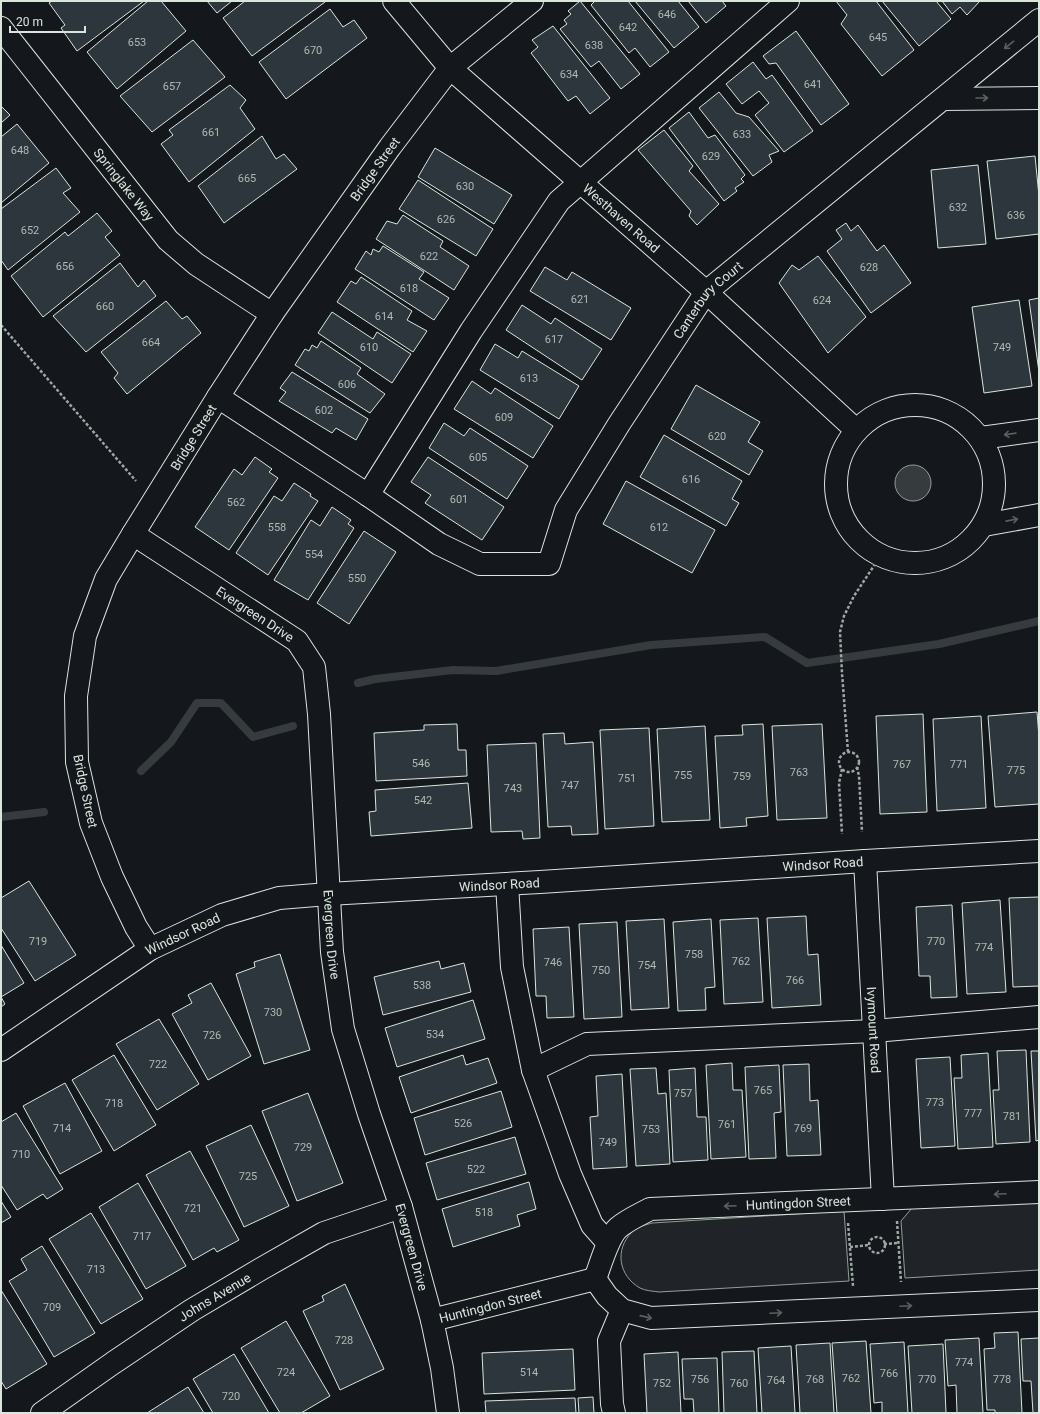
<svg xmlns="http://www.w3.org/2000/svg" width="1040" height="1414" font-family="Roboto,sans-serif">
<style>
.green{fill:#202428;stroke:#939e99}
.water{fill:#363b3e;stroke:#939e99}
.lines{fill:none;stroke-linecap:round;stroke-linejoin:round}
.stream{stroke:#363b3e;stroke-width:8}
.building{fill:#2c363c;stroke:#d8e6dc}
.minor-casing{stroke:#d8e6dc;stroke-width:24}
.path{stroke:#9da8a2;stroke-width:2.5;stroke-dasharray:3 2;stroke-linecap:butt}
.minor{stroke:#14181c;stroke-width:22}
.oneway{stroke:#59605f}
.labels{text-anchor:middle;stroke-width:3;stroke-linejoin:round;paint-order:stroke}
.number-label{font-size:11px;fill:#adbab4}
.street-label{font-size:13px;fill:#d8e6dc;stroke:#14181c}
</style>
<rect width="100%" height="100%" fill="#14181c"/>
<g class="green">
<path d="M1039 1200V1270L905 1278 901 1221 912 1208Z"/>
<path d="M844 1211 849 1281 659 1292C653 1291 646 1291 640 1288 619 1276 614 1250 632 1232 637 1227 645 1225 652 1223Z"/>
</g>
<circle class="water" cx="913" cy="483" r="18"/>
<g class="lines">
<g class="stream">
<path d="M358 683 375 679 453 670 496 671 651 645 765 637 807 663 939 644 1039 621"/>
<path d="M141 771 171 742 197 703H221L253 737 293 726"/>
<path d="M1 817 44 812"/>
</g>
</g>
<g class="building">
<path d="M52 1H144L77 51 61 28 65 25 49 3Z"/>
<path d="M148 1H161L186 31 117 89 87 52Z"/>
<path d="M207 1H232L217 13Z"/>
<path d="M245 1H324L325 2 252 56 223 18Z"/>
<path d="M580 1 640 74 621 89 599 61 591 67 560 29 567 24 564 20 571 14 568 11Z"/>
<path d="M595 1H628L669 52 650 67 635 48 629 53 591 5Z"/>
<path d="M635 1H678L699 27 674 48Z"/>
<path d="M688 1H722L726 6 706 23Z"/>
<path d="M836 1H876L914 50 882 76 841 24 847 15Z"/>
<path d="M882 1H936L951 19 919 46Z"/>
<path d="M942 1H980L967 15 960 7 952 14Z"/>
<path d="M330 9 343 27 354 20 367 38 286 99 259 62Z"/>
<path d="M553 26 610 98 590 114 576 96 568 101 531 53 538 47 532 40Z"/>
<path d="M796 31 849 104 821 125 776 63 769 64 763 56Z"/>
<path d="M193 40 225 77 152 132 120 96Z"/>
<path d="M753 62 766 79 772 75 813 131 784 152 755 115 769 103 759 91 742 104 726 84Z"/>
<path d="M230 85 246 100 240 108 255 129 189 182 161 144 173 135 169 130Z"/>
<path d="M719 92 736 113 749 117 779 151 769 155 772 162 753 176 699 108Z"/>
<path d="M1 106 10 115 1 123Z"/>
<path d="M689 112 708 138 715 135 745 175 741 179 744 182 735 188 737 191 724 201 669 128Z"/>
<path d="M17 124 49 163 1 203V137Z"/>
<path d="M664 130 693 166 689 171 719 204 697 225 689 216 691 211 638 150Z"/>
<path d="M262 136 276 159 284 154 297 169 224 223 198 186Z"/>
<path d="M435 148 512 195 494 224 418 177Z"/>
<path d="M1035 156 1039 196V234L996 239 987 161Z"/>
<path d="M978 165 986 244 938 248 931 170Z"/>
<path d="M56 168 71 188 63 193 80 212 8 270 1 260V209Z"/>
<path d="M418 180 493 229 476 256 399 209Z"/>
<path d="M97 213 112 231 105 237 120 255 43 317 11 276 65 232 68 236Z"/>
<path d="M403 215 443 241 440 247 469 266 454 290 376 239 387 221 397 224Z"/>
<path d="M846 223 851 231 858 225 877 251 884 245 911 283 871 313 827 251 842 239 836 230Z"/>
<path d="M383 246 424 272 419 279 449 298 434 320 355 269 366 251 371 255 373 249 379 252Z"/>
<path d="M818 256 866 317 828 353 779 283 792 265 799 270Z"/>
<path d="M120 263 138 287 144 280 156 296 86 352 53 316Z"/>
<path d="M545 267 567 280 572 272 631 308 611 340 530 291Z"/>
<path d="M361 277 412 311 407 320 427 331 413 352 337 302 351 281 356 284Z"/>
<path d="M1039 298V372L1029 300Z"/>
<path d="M1019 300 1032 386 984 393 972 307Z"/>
<path d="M166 301 182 319 187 316 201 333 127 394 114 378 118 373 101 352Z"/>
<path d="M522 305 551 324 555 318 602 349 582 380 506 330Z"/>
<path d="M332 312 373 339 377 332 411 354 392 383 318 333Z"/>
<path d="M321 341 361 368 357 374 385 394 370 413 295 365 305 349 309 351 312 345 317 348Z"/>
<path d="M495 344 518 358 522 351 579 386 559 419 480 370Z"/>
<path d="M292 372 368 419 356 440 336 428 332 433 279 401 286 392 280 388Z"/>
<path d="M472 381 491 394 495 388 553 426 533 458 454 409Z"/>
<path d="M696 385 760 422 748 442 763 451 749 475 671 429Z"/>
<path d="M444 423 464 436 470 428 528 466 507 499 429 448Z"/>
<path d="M664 435 742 481 732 499 739 503 726 526 640 477Z"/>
<path d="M255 457 272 469 269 472 278 478 229 550 195 527 234 469 242 475Z"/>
<path d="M428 457 504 507 482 540 425 503 431 495 411 482Z"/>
<path d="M626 481 715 530 692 573 603 524Z"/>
<path d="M294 483 311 494 310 496 318 501 268 575 236 553 274 496 282 501Z"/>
<path d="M332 507 351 520 348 524 354 528 308 600 274 580 311 520 320 526Z"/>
<path d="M364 531 396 552 349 624 317 603Z"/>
<path d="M1037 712 1039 737V804L995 807 988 716Z"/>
<path d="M923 714 927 812 880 814 876 716Z"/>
<path d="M981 716 986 808 937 811 933 719Z"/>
<path d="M457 724 458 750H466L467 776 376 781 374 733 424 730V725Z"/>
<path d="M763 724 768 816 746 818 747 826 720 828 715 736 743 735 742 725Z"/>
<path d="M822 724 827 818 777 820 772 726Z"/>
<path d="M705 726 710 820 662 822 657 729Z"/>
<path d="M649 728 654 826 605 829 600 730Z"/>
<path d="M564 733 565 744 593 742 598 834 572 835 571 826 548 827 543 734Z"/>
<path d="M536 743 540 838 523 839 522 831 491 832 487 745Z"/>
<path d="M468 783 472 828 371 836 369 812 376 811 375 790Z"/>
<path d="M29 881 76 955 35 981 1 928V898Z"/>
<path d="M1039 897V986L1013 987 1009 898Z"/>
<path d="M1000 900 1006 992 967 994 962 903Z"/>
<path d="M952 905 957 997 931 998 930 976H919L916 907Z"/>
<path d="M806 916 808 955 818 954 821 1005 772 1008 767 918Z"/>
<path d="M758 918 763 1002 724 1004 720 920Z"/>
<path d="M664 919 669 1008 631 1010 626 921Z"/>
<path d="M711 919 715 987 705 988 706 1010 678 1011 673 922Z"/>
<path d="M617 922 622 1017 584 1019 579 924Z"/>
<path d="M569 927 574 1017 547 1018 546 996H536L533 929Z"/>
<path d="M1 945 24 983 1 997 5 1004 1 1007Z"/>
<path d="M280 954 310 1050 264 1064 236 974 255 967 254 962Z"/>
<path d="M439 961 441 969 464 963 471 992 383 1015 374 977Z"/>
<path d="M211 983 251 1056 208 1080 172 1014 192 1003 188 995Z"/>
<path d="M473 1000 485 1039 397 1067 385 1028Z"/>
<path d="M159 1019 199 1084 157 1110 116 1044Z"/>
<path d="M1026 1050 1030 1142 996 1144 993 1090H999L997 1051Z"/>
<path d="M1031 1051H1039V1140L1036 1141Z"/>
<path d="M988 1053 993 1147 958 1149 954 1078H962L961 1055Z"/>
<path d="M114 1055 156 1125 114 1151 72 1080Z"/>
<path d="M463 1055 466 1065 488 1058 497 1083 411 1113 399 1077Z"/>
<path d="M950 1057 955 1146 921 1148 916 1059Z"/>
<path d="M732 1063 733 1090H742L746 1157 711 1159 706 1065Z"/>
<path d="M809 1064 810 1101 818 1100 821 1155 787 1156 783 1065Z"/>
<path d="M779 1065 781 1112 774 1113 776 1158 749 1159 745 1067Z"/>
<path d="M656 1068 658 1094 666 1093 670 1164 636 1166 630 1069Z"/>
<path d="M695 1068 697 1117H706L708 1160 673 1162 669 1070Z"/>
<path d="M622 1074 627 1167 593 1169 590 1117 598 1116 596 1076Z"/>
<path d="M65 1083 102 1151 60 1174 23 1106Z"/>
<path d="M501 1091 512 1127 425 1155 414 1118Z"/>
<path d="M308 1093 343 1183 297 1201 262 1111Z"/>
<path d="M16 1113 63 1189 47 1199 43 1194 17 1210 1 1185V1122Z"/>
<path d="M251 1125 289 1206 244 1227 206 1146Z"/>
<path d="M515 1137 526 1174 437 1200 426 1163Z"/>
<path d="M190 1151 239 1240 217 1252 214 1248 193 1260 146 1175Z"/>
<path d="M529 1182 536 1209 517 1215 520 1226 453 1247 442 1209Z"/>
<path d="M138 1183 186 1266 146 1289 99 1207Z"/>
<path d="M1 1201 11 1217 1 1223Z"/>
<path d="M91 1213 143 1299 101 1324 49 1239Z"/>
<path d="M42 1246 95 1333 54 1357 9 1281 27 1270 21 1259Z"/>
<path d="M345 1284 384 1369 340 1390 303 1311 324 1301 322 1296Z"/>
<path d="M1 1290 47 1364 6 1389 1 1381Z"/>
<path d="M286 1321 330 1396 301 1413H280L241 1348Z"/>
<path d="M1018 1332 1022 1413H995V1410H987L984 1349 995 1348 994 1333Z"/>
<path d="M979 1338 983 1413H957L956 1385 948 1386 945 1340Z"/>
<path d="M1039 1338V1413H1033L1031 1381H1023L1021 1339Z"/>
<path d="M866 1341 871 1413H837L832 1343Z"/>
<path d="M904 1342 908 1413H882V1402L874 1403 870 1344Z"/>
<path d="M830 1343 834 1413H800L796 1345Z"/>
<path d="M943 1344 946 1413H912L908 1346Z"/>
<path d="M791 1346 795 1413H762L758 1348Z"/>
<path d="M573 1349 575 1390 484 1394 482 1353Z"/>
<path d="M754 1351 757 1413H724L722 1352Z"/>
<path d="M678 1352 681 1413H647L644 1354Z"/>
<path d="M234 1354 269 1413H213L193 1379Z"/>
<path d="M717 1358 719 1413H694L693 1399H684L682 1359Z"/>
<path d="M188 1387 204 1413H147Z"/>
<path d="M593 1397 594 1413H579L578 1398Z"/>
<path d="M575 1398 576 1413H486L485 1401Z"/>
</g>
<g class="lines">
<defs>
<g id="minor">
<path id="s1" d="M394 1 450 68 706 292 856 430"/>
<path id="s2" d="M1 28 168 240 196 264 272 314"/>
<path d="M943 99 1039 98"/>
<path id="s3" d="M218 397 368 495 439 544 480 564H549L566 510 619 424 706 292 1039 20"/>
<circle cx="915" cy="484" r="79"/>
<path d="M981 438 1039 430"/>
<path d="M368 495 471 331 559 201 788 1"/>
<path d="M984 525 1039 515"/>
<path id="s4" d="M133 534 297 641 314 667 319 714 332 952 343 1029 369 1114 401 1207 432 1320 442 1368 448 1413"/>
<path id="s5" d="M865 861 883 1199"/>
<path d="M507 884 512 967 533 1070 570 1174 592 1225 608 1243"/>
<path id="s6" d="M150 949 136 927 112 877 91 823 77 762 76 696 85 636 106 579 133 534 218 397 272 314 390 147 450 68 532 1"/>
<path id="s7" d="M1 1050 150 949 222 915 279 898 328 894 540 882 865 861 1039 851"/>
<path d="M533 1070 587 1044 874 1031 1039 1017"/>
<path id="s8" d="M595 1279C600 1266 608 1237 618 1228 627 1220 639 1215 650 1209L1039 1192"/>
<path d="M595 1279 607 1296 622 1310 651 1318 1039 1300"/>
<path id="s9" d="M432 1320 595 1279"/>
<path id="s10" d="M42 1413 113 1363 192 1310 261 1269 324 1233 401 1207"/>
<path d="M614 1413 612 1404 609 1341 622 1310"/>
</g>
</defs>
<use href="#minor" class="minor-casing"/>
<g class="path">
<path d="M1 325 136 481"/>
<path d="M848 752 842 673 840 632 844 616 854 596 881 555"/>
<circle cx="849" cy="762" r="10"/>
<path d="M857 767 859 776 862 832"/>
<path d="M842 769 839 783 842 834"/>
<path d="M897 1221 901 1282"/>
<path d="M848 1223 853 1286"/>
<circle cx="877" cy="1245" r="8"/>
<path d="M884 1244 898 1243"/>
<path d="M850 1247 869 1245"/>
</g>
<use href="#minor" class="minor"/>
</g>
<defs><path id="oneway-shaft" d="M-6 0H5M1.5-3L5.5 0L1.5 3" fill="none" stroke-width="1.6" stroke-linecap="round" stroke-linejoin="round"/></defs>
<g class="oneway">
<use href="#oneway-shaft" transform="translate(1009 45) rotate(141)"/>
<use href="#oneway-shaft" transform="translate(982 98)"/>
<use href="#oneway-shaft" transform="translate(1010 434) rotate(172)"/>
<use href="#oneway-shaft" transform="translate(1012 520) rotate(-11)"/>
<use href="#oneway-shaft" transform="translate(1000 1194) rotate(177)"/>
<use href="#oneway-shaft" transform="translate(730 1206) rotate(178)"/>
<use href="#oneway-shaft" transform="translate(906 1306) rotate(-3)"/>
<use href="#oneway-shaft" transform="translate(776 1313) rotate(-3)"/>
<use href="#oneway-shaft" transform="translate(646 1317) rotate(13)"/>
</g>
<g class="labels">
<g class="number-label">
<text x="667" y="18">646</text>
<text x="628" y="31">642</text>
<text x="878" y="41">645</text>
<text x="137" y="46">653</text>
<text x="594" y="49">638</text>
<text x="313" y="54">670</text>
<text x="569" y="78">634</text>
<text x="813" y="88">641</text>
<text x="172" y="90">657</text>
<text x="211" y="136">661</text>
<text x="742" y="138">633</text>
<text x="20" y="154">648</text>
<text x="711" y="160">629</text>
<text x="247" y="182">665</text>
<text x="465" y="190">630</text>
<text x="958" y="211">632</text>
<text x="1016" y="219">636</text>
<text x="446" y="223">626</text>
<text x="30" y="234">652</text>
<text x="429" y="260">622</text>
<text x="65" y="270">656</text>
<text x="869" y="271">628</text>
<text x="409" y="292">618</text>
<text x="580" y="303">621</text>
<text x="822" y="304">624</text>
<text x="105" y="310">660</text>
<text x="384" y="320">614</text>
<text x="554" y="343">617</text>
<text x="151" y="346">664</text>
<text x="369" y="351">610</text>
<text x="1002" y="351">749</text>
<text x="529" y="382">613</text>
<text x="347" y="388">606</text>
<text x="324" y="414">602</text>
<text x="504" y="421">609</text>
<text x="717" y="440">620</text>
<text x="478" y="461">605</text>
<text x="691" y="483">616</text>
<text x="459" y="503">601</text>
<text x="236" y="506">562</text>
<text x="277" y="531">558</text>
<text x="659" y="531">612</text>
<text x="314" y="558">554</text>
<text x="357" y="582">550</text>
<text x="421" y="767">546</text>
<text x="902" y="768">767</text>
<text x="959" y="768">771</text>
<text x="1016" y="774">775</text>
<text x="799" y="776">763</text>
<text x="683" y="779">755</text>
<text x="742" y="780">759</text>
<text x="627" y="782">751</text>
<text x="570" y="789">747</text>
<text x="513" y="792">743</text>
<text x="423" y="804">542</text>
<text x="38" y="945">719</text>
<text x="936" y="945">770</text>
<text x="984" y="951">774</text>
<text x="694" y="958">758</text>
<text x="741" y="965">762</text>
<text x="553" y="966">746</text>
<text x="647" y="969">754</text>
<text x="601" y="974">750</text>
<text x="795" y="984">766</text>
<text x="422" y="989">538</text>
<text x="273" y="1016">730</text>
<text x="435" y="1038">534</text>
<text x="212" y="1039">726</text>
<text x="158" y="1068">722</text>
<text x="763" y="1094">765</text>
<text x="683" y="1097">757</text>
<text x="935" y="1106">773</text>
<text x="114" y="1107">718</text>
<text x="973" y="1117">777</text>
<text x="1012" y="1120">781</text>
<text x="463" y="1127">526</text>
<text x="727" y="1128">761</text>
<text x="62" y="1132">714</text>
<text x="803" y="1132">769</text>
<text x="651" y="1133">753</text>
<text x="608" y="1146">749</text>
<text x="303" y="1151">729</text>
<text x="21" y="1158">710</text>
<text x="476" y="1173">522</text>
<text x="248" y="1180">725</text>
<text x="193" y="1212">721</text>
<text x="484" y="1216">518</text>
<text x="142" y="1240">717</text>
<text x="96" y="1273">713</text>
<text x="52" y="1311">709</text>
<text x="344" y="1344">728</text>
<text x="964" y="1366">774</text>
<text x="286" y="1376">724</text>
<text x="529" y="1376">514</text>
<text x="889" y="1377">766</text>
<text x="851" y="1382">762</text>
<text x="700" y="1383">756</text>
<text x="815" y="1383">768</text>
<text x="927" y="1383">770</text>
<text x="1002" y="1383">778</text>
<text x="776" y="1384">764</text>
<text x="662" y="1387">752</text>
<text x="739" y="1387">760</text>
<text x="231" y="1400">720</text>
</g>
<g class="street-label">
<text dy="5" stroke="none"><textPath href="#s6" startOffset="880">Bridge Street</textPath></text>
<text dy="5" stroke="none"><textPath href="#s2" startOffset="199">Springlake Way</textPath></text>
<text dy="5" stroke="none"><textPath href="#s1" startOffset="315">Westhaven Road</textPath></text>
<text dy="5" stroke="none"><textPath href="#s3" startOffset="691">Canterbury Court</textPath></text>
<text dy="5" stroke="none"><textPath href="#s6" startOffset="556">Bridge Street</textPath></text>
<text dy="5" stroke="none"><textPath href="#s4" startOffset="146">Evergreen Drive</textPath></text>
<text transform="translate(86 791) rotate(78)" y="5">Bridge Street</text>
<text dy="5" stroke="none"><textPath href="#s7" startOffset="864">Windsor Road</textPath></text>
<text dy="5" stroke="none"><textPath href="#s7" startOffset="540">Windsor Road</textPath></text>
<text dy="5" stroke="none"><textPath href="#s7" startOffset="216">Windsor Road</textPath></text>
<text dy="5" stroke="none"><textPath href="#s4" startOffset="495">Evergreen Drive</textPath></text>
<text dy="5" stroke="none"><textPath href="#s5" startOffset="169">Ivymount Road</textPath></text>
<text dy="5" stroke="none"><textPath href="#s8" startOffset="242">Huntingdon Street</textPath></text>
<text dy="5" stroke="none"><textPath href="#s4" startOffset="819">Evergreen Drive</textPath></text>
<text dy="5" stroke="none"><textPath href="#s10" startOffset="208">Johns Avenue</textPath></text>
<text dy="5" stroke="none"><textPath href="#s9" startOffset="60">Huntingdon Street</textPath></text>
</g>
</g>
<rect width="1040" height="1414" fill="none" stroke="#d8e6dc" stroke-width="4"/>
<path d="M10 26v6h75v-6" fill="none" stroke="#d8e6dc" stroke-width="2"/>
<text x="16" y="26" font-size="12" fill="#d8e6dc" stroke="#14181c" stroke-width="3" paint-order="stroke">20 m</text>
</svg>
